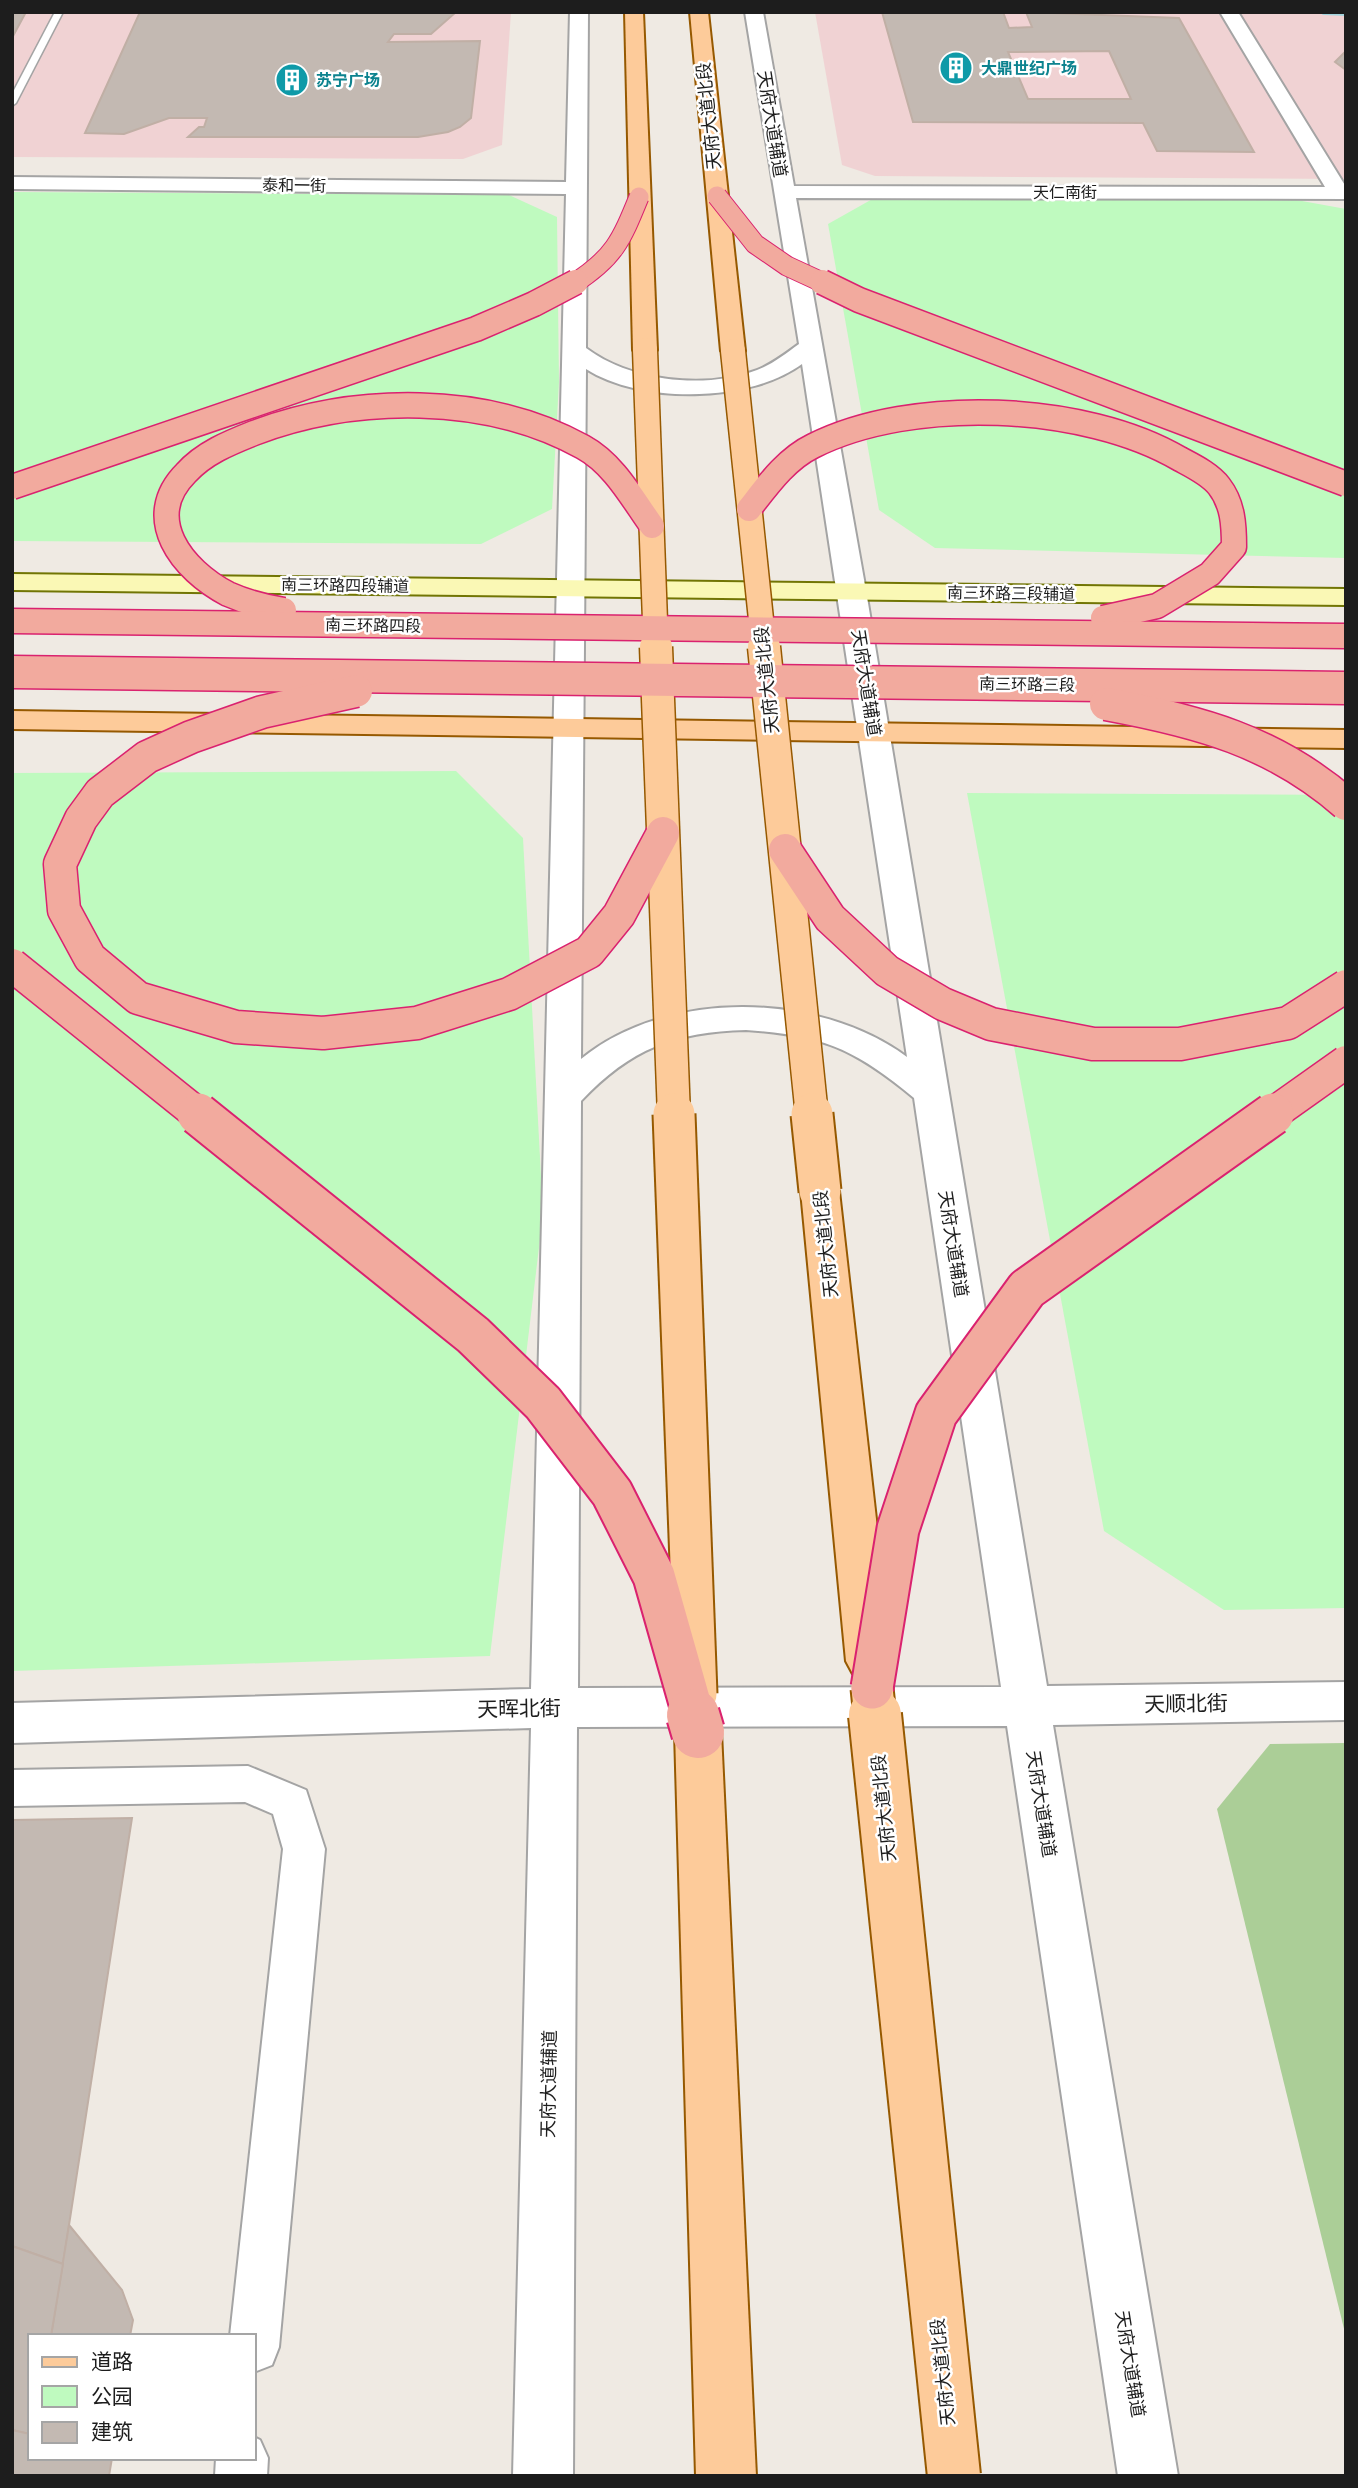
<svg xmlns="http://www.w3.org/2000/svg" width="1358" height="2488" font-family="'DM Sans','Noto Sans SC',sans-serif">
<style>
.commercial{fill:#f0d2d3}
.forest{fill:#abce97}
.park{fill:#bffabf}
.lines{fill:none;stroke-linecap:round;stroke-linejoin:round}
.stream{stroke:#a2d4dd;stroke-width:6}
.building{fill:#c3b9b2;stroke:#c0afa5;stroke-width:2;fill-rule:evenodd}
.service-casing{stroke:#a4a4a4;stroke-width:3}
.minor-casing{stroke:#a4a4a4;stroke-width:4}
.tertiary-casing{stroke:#a4a4a4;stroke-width:4}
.secondary-casing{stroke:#717504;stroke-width:4}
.primary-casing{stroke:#965900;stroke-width:4}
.service{fill:#fff;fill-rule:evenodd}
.minor{fill:#fff;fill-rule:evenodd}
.tertiary{fill:#fff;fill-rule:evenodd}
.secondary{fill:#faf8b5;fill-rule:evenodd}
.primary{fill:#fdcb9a;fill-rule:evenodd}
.primary-bridge-far3-casing{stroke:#965900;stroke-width:27;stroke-linecap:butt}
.primary-bridge-far2-casing{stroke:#965900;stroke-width:35;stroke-linecap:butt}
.primary-bridge-far1-casing{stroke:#965900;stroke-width:45;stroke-linecap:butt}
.primary-bridge-casing{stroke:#965900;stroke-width:56;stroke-linecap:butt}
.trunk-bridge-far4-casing{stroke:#da226f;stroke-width:21;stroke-linecap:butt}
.trunk-bridge-far3-casing{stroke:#da226f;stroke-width:27;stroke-linecap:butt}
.trunk-bridge-far2-casing{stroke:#da226f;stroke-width:35;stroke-linecap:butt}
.trunk-bridge-far1-casing{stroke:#da226f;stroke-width:45;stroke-linecap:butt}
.trunk-bridge-casing{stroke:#da226f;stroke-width:56;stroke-linecap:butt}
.primary-bridge-far3{stroke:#fdcb9a;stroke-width:24}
.primary-bridge-far2{stroke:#fdcb9a;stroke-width:32}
.primary-bridge-far1{stroke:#fdcb9a;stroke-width:41}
.primary-bridge{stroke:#fdcb9a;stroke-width:52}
.trunk-bridge-far4{stroke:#f2aa9e;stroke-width:19}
.trunk-bridge-far3{stroke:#f2aa9e;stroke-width:24}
.trunk-bridge-far2{stroke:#f2aa9e;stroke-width:32}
.trunk-bridge-far1{stroke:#f2aa9e;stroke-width:41}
.trunk-bridge{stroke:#f2aa9e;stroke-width:52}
.labels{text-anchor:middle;stroke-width:5;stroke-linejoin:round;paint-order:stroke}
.far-culture-label{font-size:16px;font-weight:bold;fill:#0d838f;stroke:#fff;text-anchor:start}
.far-street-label{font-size:16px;fill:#1d1d1d;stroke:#fff}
.street-label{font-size:18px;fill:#1d1d1d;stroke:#fff}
.near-street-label{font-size:21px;fill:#1d1d1d;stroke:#fff}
</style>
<rect width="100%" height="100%" fill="#efeae3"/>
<g class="commercial">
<path d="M12 12H511L502 145 463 159 12 157Z"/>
<path d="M815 12 1346 14V179L875 176 842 165Z"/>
</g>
<path class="forest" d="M1346 1743V2337L1217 1809 1270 1744Z"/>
<g class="park">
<path d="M12 192 509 195 557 217 559 382 552 509 481 544 12 541Z"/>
<path d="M876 197 1291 199 1346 209V558L935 548 879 510 828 224Z"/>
<path d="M456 771 523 838 543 1214 490 1656 12 1671V773Z"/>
<path d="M967 793 1346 795V1608L1224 1610 1104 1531Z"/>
</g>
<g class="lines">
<path class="stream" d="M1324 12 1346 13"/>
</g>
<g class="building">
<path d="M12 12H26L12 38Z"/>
<path d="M140 12H456L431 34H394L388 42 480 41 471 118 460 127 448 132 418 137H188L199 127H204L207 118H169L124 134 85 133Z"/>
<path d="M882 12H1003L1009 28 1032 27 1026 12 1179 18 1254 152 1157 151 1143 123 913 122ZM1109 51 1131 99H1028L1008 52Z"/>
<path d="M1346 51V70L1335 62Z"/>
<path d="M132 1818 69 2225 63 2264 12 2246V1820Z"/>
<path d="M69 2225 122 2290 133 2320 130 2336H51Z"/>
<path d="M12 2246 63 2264 51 2336H30V2434L12 2430Z"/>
<path d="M12 2430 30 2434V2458H112L109 2476H12Z"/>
</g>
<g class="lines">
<defs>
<path id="service" d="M55 12H63L16 103 12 106V94Z"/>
<g id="minor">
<path d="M248 1766 306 1790 325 1849 279 2347 272 2365 254 2372V2336H230L283 1849 273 1814 245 1802 12 1806V1770Z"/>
<path d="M254 2437 260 2440 268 2458 267 2476H215L216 2458H254Z"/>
</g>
<path id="tertiary" d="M570 12H588L586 348C630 381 704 390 757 370 773 364 785 354 799 344L745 12H763L794 186 1325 187 1220 12H1238L1346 187V199L796 198 866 591 1047 1686 1346 1682V1720L1053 1725 1178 2476H1118L1007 1726 577 1727 573 2476H513L531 1728 12 1743V1703L531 1689 566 194 12 189V177L566 182ZM802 364 907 1057C819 992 668 988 581 1059L586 369C641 404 749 403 802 364ZM746 1030C823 1035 855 1049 914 1098L1001 1687 578 1688 581 1101C631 1048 675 1032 746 1030Z"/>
<path id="secondary" d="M12 574 1346 589V605L12 590Z"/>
<g id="primary">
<path d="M625 12H643L657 350 653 355H637L633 350Z"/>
<path d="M690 12H708L745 351 741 356H725L721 351Z"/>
<path d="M12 711 1346 730V748L12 729Z"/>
<path d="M820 1178 833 1182 839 1191 892 1661 885 1674 869 1680 853 1674 846 1661 801 1191 807 1182Z"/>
<path d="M698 1712 715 1718 721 1732 756 2476H696L675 1732 681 1718Z"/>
</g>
</defs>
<use href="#service" class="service-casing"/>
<use href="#minor" class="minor-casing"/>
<use href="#tertiary" class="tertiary-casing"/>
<use href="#secondary" class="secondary-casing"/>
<use href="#primary" class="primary-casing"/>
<use href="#service" class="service"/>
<use href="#minor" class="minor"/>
<use href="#tertiary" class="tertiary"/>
<use href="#secondary" class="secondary"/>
<use href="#primary" class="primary"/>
<defs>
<g id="primary-bridge-far3">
<path d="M645 350 656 648"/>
<path d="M733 351 764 648"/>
</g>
<g id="primary-bridge-far2">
<path d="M656 647 674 1116"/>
<path d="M764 647 812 1116"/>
</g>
<g id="primary-bridge-far1">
<path d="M674 1114 696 1694"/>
<path d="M812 1114 820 1191"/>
<path d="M872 1688 875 1717"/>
</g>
<path id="primary-bridge" d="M875 1715 954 2476"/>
<g id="trunk-bridge-far4">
<path d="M717 196 755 244 787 266 826 284"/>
<path d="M573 284C614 258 621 241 639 197"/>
</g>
<g id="trunk-bridge-far3">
<path d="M822 282 859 300 1346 484"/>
<path d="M12 487 476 329 534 304 576 282"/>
<path d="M749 509C767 486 786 459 813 446 912 396 1085 403 1180 459 1193 466 1210 474 1219 486 1233 504 1234 525 1234 547L1210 574 1157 606 1103 618"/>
<path d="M284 610C265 607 246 602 228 594 182 570 141 518 186 473 204 453 229 443 254 433 355 395 486 393 583 447 614 464 632 498 652 526"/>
<path d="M12 621 1346 636"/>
</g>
<g id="trunk-bridge-far2">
<path d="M12 672 1346 688"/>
<path d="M356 691 262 712 191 737 147 757 100 793 81 819 60 864 64 910 90 958 138 998 236 1027 323 1033 417 1023 509 994 589 952 619 915 663 833"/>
<path d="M1106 704C1198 721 1274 741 1346 804"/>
<path d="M785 850 830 918 887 971 943 1004 991 1024 1093 1044H1180L1288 1023 1346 986"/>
<path d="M12 965 200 1116"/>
<path d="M1270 1116 1346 1062"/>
</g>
<g id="trunk-bridge-far1">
<path d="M198 1114 473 1335 543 1403 612 1493 654 1576 694 1717"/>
<path d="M872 1688 898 1529 936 1414 1027 1289 1273 1114"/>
</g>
<path id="trunk-bridge" d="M693 1715 698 1732"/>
</defs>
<use href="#primary-bridge-far3" class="primary-bridge-far3-casing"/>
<use href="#primary-bridge-far2" class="primary-bridge-far2-casing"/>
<use href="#primary-bridge-far1" class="primary-bridge-far1-casing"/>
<use href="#primary-bridge" class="primary-bridge-casing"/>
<use href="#trunk-bridge-far4" class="trunk-bridge-far4-casing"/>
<use href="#trunk-bridge-far3" class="trunk-bridge-far3-casing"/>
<use href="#trunk-bridge-far2" class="trunk-bridge-far2-casing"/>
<use href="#trunk-bridge-far1" class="trunk-bridge-far1-casing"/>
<use href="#trunk-bridge" class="trunk-bridge-casing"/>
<use href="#primary-bridge-far3" class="primary-bridge-far3"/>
<use href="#primary-bridge-far2" class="primary-bridge-far2"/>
<use href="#primary-bridge-far1" class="primary-bridge-far1"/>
<use href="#primary-bridge" class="primary-bridge"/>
<use href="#trunk-bridge-far4" class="trunk-bridge-far4"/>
<use href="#trunk-bridge-far3" class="trunk-bridge-far3"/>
<use href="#trunk-bridge-far2" class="trunk-bridge-far2"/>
<use href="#trunk-bridge-far1" class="trunk-bridge-far1"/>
<use href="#trunk-bridge" class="trunk-bridge"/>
</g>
<defs>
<symbol id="building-disc" viewBox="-11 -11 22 22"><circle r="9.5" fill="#0f9aa8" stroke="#fff"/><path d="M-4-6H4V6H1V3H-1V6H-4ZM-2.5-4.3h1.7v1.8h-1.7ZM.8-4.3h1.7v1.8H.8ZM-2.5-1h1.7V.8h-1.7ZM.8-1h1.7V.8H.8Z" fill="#fff"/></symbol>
</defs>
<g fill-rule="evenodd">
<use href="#building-disc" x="937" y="49" width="38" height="38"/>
<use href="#building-disc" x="273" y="61" width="38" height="38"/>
</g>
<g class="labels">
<g class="far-culture-label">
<text x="981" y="74">大鼎世纪广场</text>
<text x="316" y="86">苏宁广场</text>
</g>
<g class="far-street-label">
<text transform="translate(294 185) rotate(1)" y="6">泰和一街</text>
<text x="1065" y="198">天仁南街</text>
<text transform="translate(345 585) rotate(1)" y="6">南三环路四段辅道</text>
<text transform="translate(1011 593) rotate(1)" y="6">南三环路三段辅道</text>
<text transform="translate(373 625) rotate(1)" y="6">南三环路四段</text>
<text transform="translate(1027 684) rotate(1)" y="6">南三环路三段</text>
</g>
<g class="street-label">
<text transform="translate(709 116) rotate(-96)" y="6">天府大道北段</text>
<text transform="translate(772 124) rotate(81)" y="6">天府大道辅道</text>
<text transform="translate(767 680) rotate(-96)" y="6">天府大道北段</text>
<text transform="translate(866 683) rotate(81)" y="6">天府大道辅道</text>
<text transform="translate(826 1244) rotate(-96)" y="6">天府大道北段</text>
<text transform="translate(953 1244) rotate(81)" y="6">天府大道辅道</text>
<text transform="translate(1041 1804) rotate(81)" y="6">天府大道辅道</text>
<text transform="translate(884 1808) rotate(-96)" y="6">天府大道北段</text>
<text transform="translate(549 2084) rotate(-89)" y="6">天府大道辅道</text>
<text transform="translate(1130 2364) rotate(81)" y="6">天府大道辅道</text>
<text transform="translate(943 2372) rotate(-96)" y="6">天府大道北段</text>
</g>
<g class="near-street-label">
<text transform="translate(1186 1704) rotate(-1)" y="7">天顺北街</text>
<text transform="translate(519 1709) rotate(-1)" y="7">天晖北街</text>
</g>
</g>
<rect width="1358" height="2488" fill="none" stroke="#1d1d1d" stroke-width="28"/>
<rect x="28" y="2334" width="228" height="126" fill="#ffffff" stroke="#a5a5a5" stroke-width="2"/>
<rect x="42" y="2357" width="35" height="10" fill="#fdcb9a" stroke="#a5a5a5" stroke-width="2"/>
<text x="91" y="2369" font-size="21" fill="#1d1d1d">道路</text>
<rect x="42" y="2386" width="35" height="21" fill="#bffabf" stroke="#a5a5a5" stroke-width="2"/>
<text x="91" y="2404" font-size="21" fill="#1d1d1d">公园</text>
<rect x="42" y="2422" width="35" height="21" fill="#c3b9b2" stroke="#a5a5a5" stroke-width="2"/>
<text x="91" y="2439" font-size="21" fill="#1d1d1d">建筑</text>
</svg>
